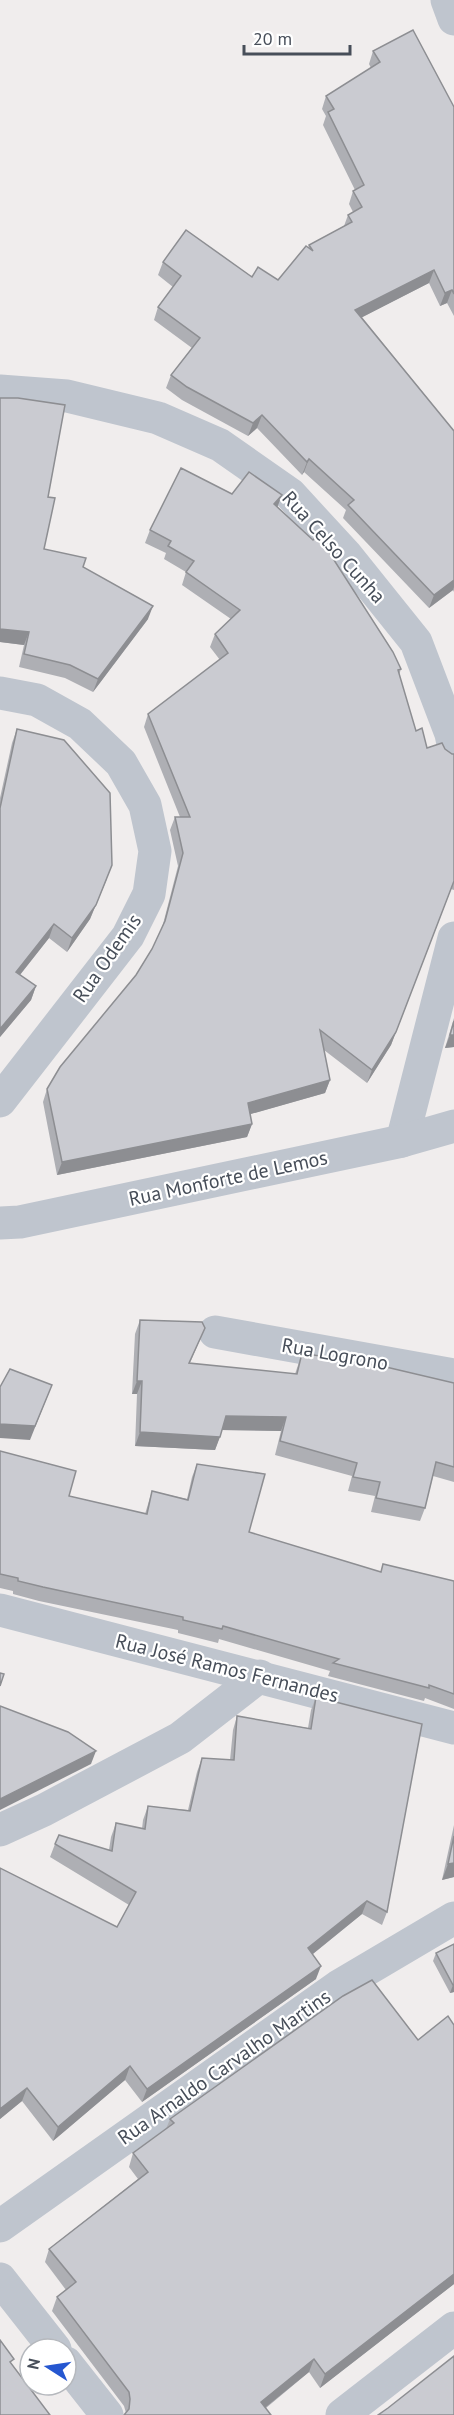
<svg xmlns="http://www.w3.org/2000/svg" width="454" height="2415" font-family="'PT Sans',sans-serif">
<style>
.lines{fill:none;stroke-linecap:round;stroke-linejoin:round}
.minor{stroke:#bfc5ce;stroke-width:33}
.wall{fill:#aeafb4}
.shaded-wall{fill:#8d8e92}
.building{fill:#cacbd1;stroke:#8d8e92;stroke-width:1.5}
.labels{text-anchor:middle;stroke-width:4.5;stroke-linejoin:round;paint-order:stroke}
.street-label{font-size:20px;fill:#474e59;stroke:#fff}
</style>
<rect width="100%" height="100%" fill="#f0eded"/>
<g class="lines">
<g class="minor">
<path d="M447 0 454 19"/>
<path d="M0 391 67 396 158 418 220 445 290 494 347 556 416 642 451 734 454 749"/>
<path d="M0 693 37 700 80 724 121 763 145 805 155 851 149 894 128 936 0 1101"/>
<path d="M402 1141 454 938"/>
<path d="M0 1223 20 1222 402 1141 454 1126"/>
<path d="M215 1332 454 1375"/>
<path d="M0 1610 454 1728"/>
<path d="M0 1830 44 1810 180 1738 260 1676"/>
<path d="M0 2226 339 1986 454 1918"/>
<path d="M0 2279 55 2349"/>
<path d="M66 2363 107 2415"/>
<path d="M342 2415 454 2328"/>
</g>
</g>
<g class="wall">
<path d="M373 51 454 107V316L447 303 440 306 429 283 362 317 454 431V592L453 590 429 608 343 518 346 510 304 472 302 475 257 428 248 436 182 400 166 388 171 375 192 348 154 320 158 307 173 287 158 275 163 262 278 280 308 248 309 245 344 226 348 215 353 212 349 204 353 191 355 190 323 125 326 116 322 109 326 96 371 68 369 64Z"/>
<path d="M0 398 48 497 44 549 83 567 148 619 93 692 65 678 19 667 24 645 0 642Z"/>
<path d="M232 494 277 506 401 669 399 675 416 731 427 748 445 749 452 754H454V890L451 889 391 1045 367 1083 324 1050 330 1080 325 1093 250 1114 252 1124 247 1137 57 1175 43 1102 47 1089 136 975 152 949 162 928 178 866 170 830 175 817H180L144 727 148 714 220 660 210 647 215 634 231 619 182 585 186 572 164 559 166 553 145 543 150 530Z"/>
<path d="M17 729 107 879 90 919 67 952 49 938 20 975 36 986 31 1000 0 1037V798L12 743Z"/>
<path d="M454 1018V1047L445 1048Z"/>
<path d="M140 1320 205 1328 190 1363 295 1374 302 1353 454 1383V1482L433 1476 425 1508 420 1521 371 1512 375 1496 348 1491 352 1476 275 1455 281 1431 222 1430 215 1450 135 1446 137 1394H132L135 1334Z"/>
<path d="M0 1451 69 1496 145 1514 152 1491 187 1499 192 1477 197 1464 249 1532 381 1572 383 1564 454 1581V1709L425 1698 424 1701 328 1676 330 1671 219 1639 218 1643 178 1633V1630L39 1601 13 1594V1591L0 1588Z"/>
<path d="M316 1697 387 1912 382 1925 362 1914 313 1954 316 1979 142 2102 125 2080 53 2141 22 2101 0 2119V1868L117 1927 129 1905 50 1857 55 1844 109 1850 111 1837 116 1823 142 1829 143 1820 148 1806 188 1810 197 1772 202 1758 230 1760 233 1730 237 1716 308 1728 311 1710Z"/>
<path d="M454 1825V1877L442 1880Z"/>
<path d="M454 1944V1992L450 1993 433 1961 436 1953Z"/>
<path d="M454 2025V2284L320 2388 309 2372 266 2408 126 2413 124 2406 52 2311 57 2297 66 2290 45 2262 49 2249 138 2179 129 2167 133 2153 166 2129 170 2119 418 2040Z"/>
</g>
<g class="shaded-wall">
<path d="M434 270 429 283 351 323 355 310Z"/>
<path d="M452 290 447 303 440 306 445 293Z"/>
<path d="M262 415 257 428 248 436 253 423Z"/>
<path d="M309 459 304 472 302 475 307 462Z"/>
<path d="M282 495 277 508 274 504Z"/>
<path d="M454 580V587L453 590 429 608 434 595Z"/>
<path d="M153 606 148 619 93 692 98 679Z"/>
<path d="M0 629 29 632 24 645 0 642Z"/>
<path d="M112 865 90 919 67 952 72 938Z"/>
<path d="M454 881 391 1045 367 1083 372 1070Z"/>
<path d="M54 924 49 938 11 986 16 972Z"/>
<path d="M36 986 31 1000 0 1037V1029Z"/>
<path d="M450 1035H454V1047L445 1048Z"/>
<path d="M330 1080 325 1093 244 1116 248 1103Z"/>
<path d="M252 1124 247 1137 57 1175 62 1162Z"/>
<path d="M137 1381H142L137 1394H132Z"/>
<path d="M52 1385 30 1440 0 1438V1424Z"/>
<path d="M226 1416 286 1417 281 1431 221 1430Z"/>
<path d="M140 1432 220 1437 215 1450 135 1446Z"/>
<path d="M96 1751 91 1764 0 1810V1799Z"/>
<path d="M454 1863V1877L442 1880 448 1864Z"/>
<path d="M367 1901 362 1914 304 1961 308 1948Z"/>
<path d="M321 1966 316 1979 142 2102 147 2089Z"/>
<path d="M453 1985H454V1992L450 1993Z"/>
<path d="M130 2066 125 2080 53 2141 58 2127Z"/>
<path d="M27 2088 22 2101 0 2119V2109Z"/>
<path d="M454 2274V2284L320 2388 325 2374Z"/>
<path d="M314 2359 309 2372 256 2415 261 2402Z"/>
</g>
<g class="building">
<path d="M413 30 454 107V294L452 290 445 293 434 270 355 310 454 431V580L434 595 348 505 354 500 309 459 307 462 262 415 253 423 187 387 171 375 200 338 158 307 181 276 163 262 186 230 252 277 258 267 278 280 306 246 313 251 309 245 352 222 348 215 362 207 353 191 364 185 328 112 334 109 326 96 380 62 373 51Z"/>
<path d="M0 398H18L65 405 48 497 55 498 44 549 86 558 83 567 153 606 98 679 70 665 24 654 29 632 0 629Z"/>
<path d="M181 468 232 494 249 472 282 495 274 504 313 540 318 535 393 652 401 669 398 670 416 731 422 728 427 748 442 743 445 749 452 754H454V881L396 1032 372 1070 320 1030 330 1080 248 1103 252 1124 62 1162 47 1089 60 1067 136 975 152 949 165 921 183 853 175 817H190L148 714 228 653 215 634 240 610 186 572 194 561 168 546 171 541 150 530Z"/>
<path d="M17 729 64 740 110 793 112 865 96 905 72 938 54 924 16 972 36 986 0 1029V808Z"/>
<path d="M454 1021V1035H450Z"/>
<path d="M140 1320 202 1322 205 1328 189 1363 297 1374 302 1353 386 1367 454 1383V1467L436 1462 425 1508 376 1498 380 1482 353 1477 357 1463 280 1441 286 1417 226 1416 220 1437 140 1432 142 1381H137Z"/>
<path d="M10 1369 52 1385 35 1426 0 1424V1387Z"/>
<path d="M0 1451 76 1471 69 1496 147 1514 152 1491 188 1500 197 1464 265 1474 249 1532 381 1572 383 1564 454 1581V1694L429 1685V1688L333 1663 339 1659 223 1626 222 1629 183 1620V1617L43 1587 18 1581V1578L0 1574Z"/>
<path d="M0 1673 4 1674 0 1686Z"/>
<path d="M316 1697 422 1724 387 1912 367 1901 308 1948 321 1966 147 2089 130 2066 58 2127 27 2088 0 2109V1868L117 1927 136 1892 55 1844 59 1835 112 1851 116 1823 145 1829 148 1806 190 1811 202 1758 234 1760 237 1716 311 1729Z"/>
<path d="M0 1706 68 1732 96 1751 0 1799Z"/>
<path d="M454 1836V1863L448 1864Z"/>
<path d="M454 1944V1985H453L436 1953Z"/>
<path d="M372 1980 418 2040 448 2016 454 2025V2274L325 2374 314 2359 261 2402 271 2415H124L129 2409 130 2399 129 2392 57 2297 76 2282 49 2249 148 2172 133 2153 174 2123 170 2119 343 1996Z"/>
<path d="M0 2340 14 2359 10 2362 50 2415H0Z"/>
<path d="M454 2356V2415H378L388 2408Z"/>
</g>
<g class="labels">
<g class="street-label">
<text transform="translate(334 547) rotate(48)" y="7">Rua Celso Cunha</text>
<text transform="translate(107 958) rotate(-55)" y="7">Rua Odemis</text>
<text transform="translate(228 1178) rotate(-12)" y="7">Rua Monforte de Lemos</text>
<text transform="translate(335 1354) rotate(10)" y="7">Rua Logrono</text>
<text transform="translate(227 1668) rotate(14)" y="7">Rua José Ramos Fernandes</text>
<text transform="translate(224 2067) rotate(-35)" y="7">Rua Arnaldo Carvalho Martins</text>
</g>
</g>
<g transform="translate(48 2367) rotate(282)"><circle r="28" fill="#ffffff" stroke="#b5b8bd" stroke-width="1.5"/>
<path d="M0-4.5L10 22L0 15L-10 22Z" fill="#2657d0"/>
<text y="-9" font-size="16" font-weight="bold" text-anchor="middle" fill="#474e59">N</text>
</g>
<path d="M244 45v9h106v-9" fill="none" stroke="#474e59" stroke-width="3"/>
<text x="253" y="45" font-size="18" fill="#474e59" stroke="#ffffff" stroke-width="4.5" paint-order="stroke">20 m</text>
</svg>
